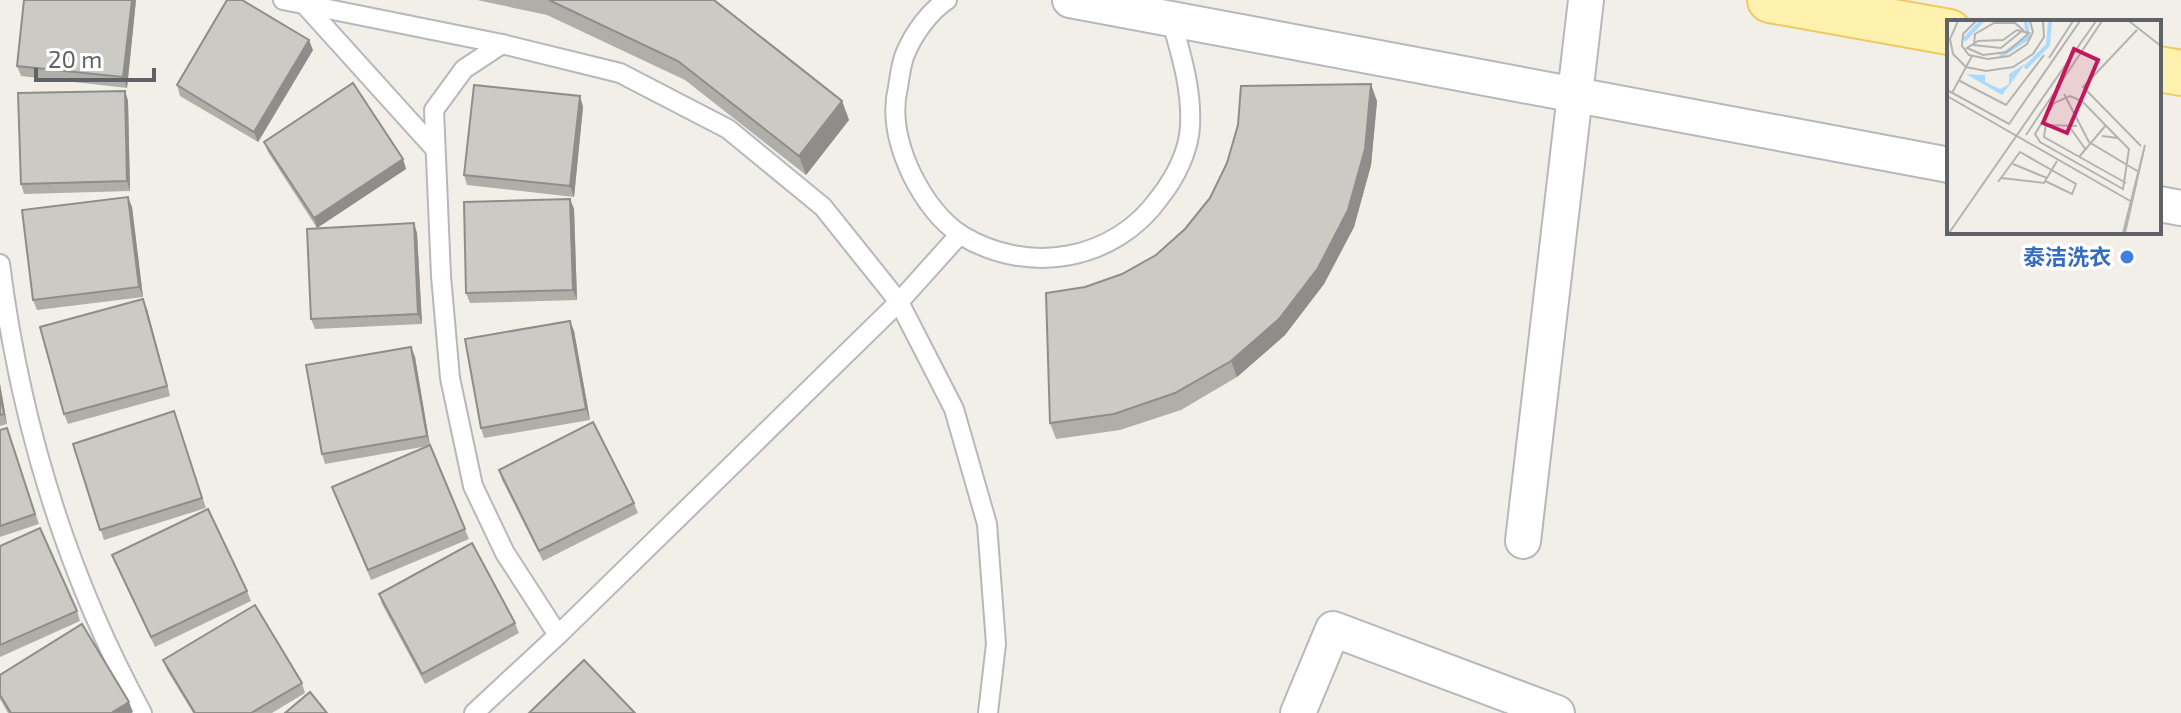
<svg xmlns="http://www.w3.org/2000/svg" width="2181" height="713" font-family="'Exo 2','Noto Sans SC',sans-serif">
<style>
.lines{fill:none;stroke-linecap:round;stroke-linejoin:round}
.service-casing{stroke:#b5b8bc;stroke-width:22}
.minor-casing{stroke:#b5b8bc;stroke-width:38}
.primary-casing{stroke:#f2c960;stroke-width:48}
.service{stroke:#fff;stroke-width:18}
.minor{stroke:#fff;stroke-width:34}
.primary{stroke:#fff2af;stroke-width:44}
.wall{fill:#afaea9}
.shaded-wall{fill:#8f8d8a}
.building{fill:#cccac5;stroke:#8f8d8a;stroke-width:2}
.shop-dot{fill:#3f7fe0;stroke:#fff;stroke-width:3}
.labels{text-anchor:middle;stroke-width:7;stroke-linejoin:round;paint-order:stroke}
.shop-label{font-size:22px;font-weight:bold;fill:#366cbe;stroke:#fff;text-anchor:end}
.inset-river{fill:none;stroke:#aadaff;stroke-width:4}
.inset-road{fill:none;stroke:#b3b3b1;stroke-width:2}
.view{fill:#c2185b;fill-opacity:0.15;stroke:#c2185b;stroke-width:4}
.inset-edge{fill:none;stroke:#5f6368;stroke-width:4}
</style>
<rect width="100%" height="100%" fill="#f1efe8"/>
<g class="lines">
<defs>
<g id="service">
<path d="M283 0 502 44 620 73 728 129 823 207 899 302 954 409 987 524 996 644 988 713"/>
<path d="M947 0C930 11 914 33 906 52 901 62 900 76 898 87 891 116 899 148 912 175 923 197 940 221 961 235 1028 276 1115 261 1160 197 1175 178 1189 151 1190 126 1192 89 1181 54 1171 19"/>
<path d="M304 4 435 149"/>
<path d="M502 44 464 69 434 110 441 276 450 378 473 486 505 553 558 635"/>
<path d="M0 264C20 421 66 573 142 713"/>
<path d="M474 713 558 635 899 302 960 234"/>
</g>
<g id="minor">
<path d="M1070 0 1949 165"/>
<path d="M2159 204 2181 208"/>
<path d="M1523 541 1586 0"/>
<path d="M1298 713 1333 629 1557 713"/>
</g>
<g id="primary">
<path d="M1770 0 1949 32"/>
<path d="M2159 69 2181 73"/>
</g>
</defs>
<use href="#service" class="service-casing"/>
<use href="#minor" class="minor-casing"/>
<use href="#primary" class="primary-casing"/>
<use href="#service" class="service"/>
<use href="#minor" class="minor"/>
<use href="#primary" class="primary"/>
</g>
<g class="wall">
<path d="M136 0 127 88 21 76 17 66Z"/>
<path d="M477 0H714L842 101 849 120 806 175 685 80 547 15Z"/>
<path d="M313 50 258 142 180 96 177 85Z"/>
<path d="M125 91 128 101 130 191 24 194 21 184Z"/>
<path d="M580 96 583 107 574 197 467 185 464 175Z"/>
<path d="M1377 101 1371 165 1354 227 1324 284 1285 335 1237 377 1181 410 1120 430 1056 439 1050 423 1085 287 1122 274 1156 255 1185 229 1210 198 1227 163 1238 125Z"/>
<path d="M264 142 403 159 406 169 317 228 268 152Z"/>
<path d="M570 199 574 209 577 300 470 303 466 293Z"/>
<path d="M132 207 143 297 37 310 33 300Z"/>
<path d="M417 233 422 324 315 329 311 319Z"/>
<path d="M147 309 170 396 68 424 64 414Z"/>
<path d="M570 321 574 331 590 420 484 438 481 428Z"/>
<path d="M411 347 415 357 430 446 469 539 371 580 336 497 428 446 325 464 322 454Z"/>
<path d="M0 384 7 424 0 426Z"/>
<path d="M174 411 206 508 104 540 73 444Z"/>
<path d="M7 428 39 524 0 537V430Z"/>
<path d="M499 470 634 503 638 513 543 561 502 480Z"/>
<path d="M0 546 77 611 80 621 0 657Z"/>
<path d="M112 555 247 591 251 601 155 647Z"/>
<path d="M379 594 515 623 519 633 425 684 382 604Z"/>
<path d="M163 660 302 683 305 693 272 713H193L167 670Z"/>
<path d="M0 675 133 712 131 713H8L0 699Z"/>
</g>
<g class="shaded-wall">
<path d="M132 0H136L127 88 123 77Z"/>
<path d="M309 40 313 50 258 142 254 132Z"/>
<path d="M1371 84 1377 101 1371 165 1354 227 1324 284 1285 335 1237 377 1231 361Z"/>
<path d="M125 91 128 101 130 191 127 181Z"/>
<path d="M580 96 583 107 574 197 570 186Z"/>
<path d="M842 101 849 120 806 175 799 156Z"/>
<path d="M403 159 406 169 317 228 314 218Z"/>
<path d="M128 197 132 207 143 297 139 287Z"/>
<path d="M570 199 574 209 577 300 573 290Z"/>
<path d="M414 223 417 233 422 324 418 314Z"/>
<path d="M143 299 147 309 170 396 167 386Z"/>
<path d="M570 321 574 331 590 420 586 409Z"/>
<path d="M411 347 415 357 430 446 427 436Z"/>
<path d="M0 384 7 424 4 414 0 394Z"/>
<path d="M129 702 133 712 131 713H111Z"/>
</g>
<g class="building">
<path d="M24 0H132L123 77 17 66Z"/>
<path d="M227 0H242L309 40 254 132 177 85Z"/>
<path d="M549 0H714L842 101 799 156 678 61Z"/>
<path d="M353 83 403 159 314 218 264 142Z"/>
<path d="M1371 84 1365 149 1348 210 1318 268 1279 319 1231 361 1175 393 1114 414 1050 423 1046 293 1085 287 1122 274 1156 255 1185 229 1210 198 1227 163 1238 125 1241 86Z"/>
<path d="M474 85 580 96 570 186 464 175Z"/>
<path d="M125 91 127 181 21 184 18 93Z"/>
<path d="M128 197 139 287 33 300 22 210Z"/>
<path d="M570 199 573 290 466 293 464 202Z"/>
<path d="M414 223 418 314 311 319 307 229Z"/>
<path d="M143 299 167 386 64 414 40 327Z"/>
<path d="M570 321 586 409 481 428 465 339Z"/>
<path d="M411 347 427 436 322 454 306 365Z"/>
<path d="M0 394 4 414 0 415Z"/>
<path d="M174 411 202 498 100 530 73 444Z"/>
<path d="M593 422 634 503 539 551 499 470Z"/>
<path d="M7 428 35 514 0 526V430Z"/>
<path d="M430 445 465 529 368 570 332 487Z"/>
<path d="M208 509 247 591 151 637 112 555Z"/>
<path d="M40 528 77 611 0 645V546Z"/>
<path d="M472 543 515 623 422 674 379 594Z"/>
<path d="M255 605 302 683 251 713H195L163 660Z"/>
<path d="M82 624 129 702 111 713H11L0 695V675Z"/>
<path d="M584 660 635 713H529Z"/>
<path d="M310 692 327 713H285Z"/>
</g>
<circle class="shop-dot" cx="2127" cy="257" r="8"/>
<g class="labels">
<g class="shop-label">
<text x="2111" y="265">泰洁洗衣</text>
</g>
</g>
<g transform="translate(1947 20)">
<rect width="214" height="214" fill="#f1efe8"/>
<path d="M78 44 55 75 19 54 38 55V62L53 69 62 64V54Z" fill="#aadaff"/>
<path class="inset-river" d="M17 20 35 1M53 36 81 18 79 1M78 48 101 25 103 1"/>
<path class="inset-road" d="M11 1 3 19 6 34 19 47 39 51 66 47 86 34 97 17 96 1M29 1 16 14 15 26 22 35 41 39 62 36 80 24 86 12 83 1M182 1 214 26M47 3H68L76 10 54 28 27 25 28 14ZM70 10 82 13 60 32 36 35 20 28 31 21 56 20ZM190 10 136 67 194 126M102 38 126 1M11 60 59 85 97 35M0 70 62 104 133 1M5 73 25 36M117 74 142 122 192 152M0 76 185 182M99 104 97 117 179 163M100 105 130 106M124 109 139 130M79 115 155 1M155 116 171 118 182 129 176 169 93 122 88 114 107 83 123 76 135 81 171 118M132 137 159 105M66 144 100 158M54 158 97 163 110 141M51 162 73 132 129 164 125 174 98 161M2 213 149 1M176 213 198 125 178 213"/>
<path class="view" d="M127 29 151 40 120 113 96 103Z"/>
<rect width="214" height="214" class="inset-edge"/>
</g>
<path d="M36 68v12h118v-12" fill="none" stroke="#5f6368" stroke-width="4"/>
<text x="48" y="68" font-size="24" fill="#5f6368" stroke="#ffffff" stroke-width="6" paint-order="stroke">20 m</text>
</svg>
